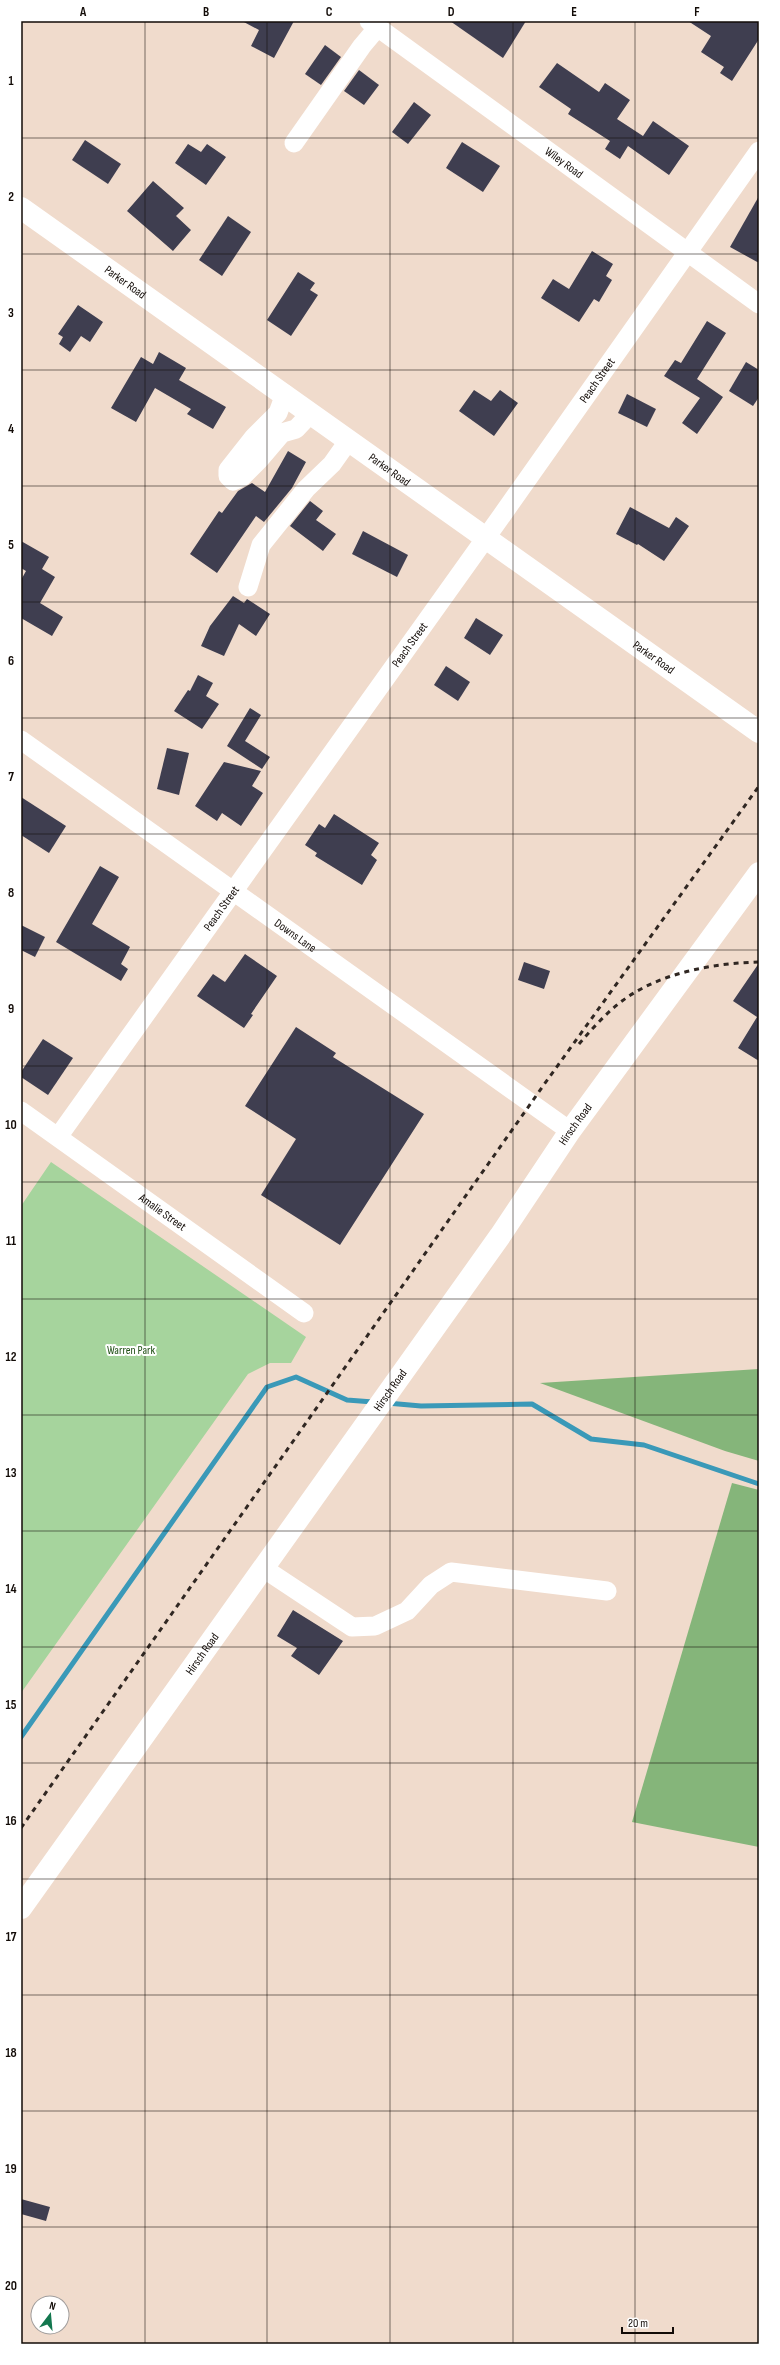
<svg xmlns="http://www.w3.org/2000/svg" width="780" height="2365" font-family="'Sofia Sans Condensed',sans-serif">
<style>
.green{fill:#a6d49d}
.forest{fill:#85b57a}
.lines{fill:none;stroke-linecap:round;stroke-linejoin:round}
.stream{stroke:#3a99b8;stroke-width:5}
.building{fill:#3f3e50}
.minor{stroke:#fff;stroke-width:19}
.major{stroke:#fff;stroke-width:22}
.rail{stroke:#302722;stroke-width:3;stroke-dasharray:5 5;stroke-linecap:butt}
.grid{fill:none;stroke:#120b07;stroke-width:1;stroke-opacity:0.55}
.labels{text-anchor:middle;stroke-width:4;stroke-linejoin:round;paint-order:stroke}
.street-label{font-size:12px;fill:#120b07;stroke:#fff}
.park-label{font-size:12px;fill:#215016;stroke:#fff}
.neatline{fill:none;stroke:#120b07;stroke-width:1.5}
.grid-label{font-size:13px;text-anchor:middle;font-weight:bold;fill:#120b07}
</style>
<rect width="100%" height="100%" fill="#f0dbcc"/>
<path class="green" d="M51 1162 306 1337 291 1363H270L248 1374 21 1693V1206Z"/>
<g class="forest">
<path d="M759 1369V1461L725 1451 540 1383Z"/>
<path d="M732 1483 759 1490V1847L632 1822Z"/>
</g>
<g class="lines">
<g class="stream">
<path d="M387 1403 421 1406 532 1404 591 1439 644 1445 759 1484"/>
<path d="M21 1737 267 1387 296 1377 347 1400 373 1402"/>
</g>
</g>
<g class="building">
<path d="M242 21H294L274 58 251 46 259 30Z"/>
<path d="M450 21H526L503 58Z"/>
<path d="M688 21H759V39L732 81 720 73 724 67 701 52 711 36Z"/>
<path d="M325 45 341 57 321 85 305 74Z"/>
<path d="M557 63 599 92 605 83 630 100 617 119 643 136 653 121 689 146 669 175 628 146 620 159 605 149 610 141 568 114 571 109 539 87Z"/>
<path d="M359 70 379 85 364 105 344 91Z"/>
<path d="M414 102 431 115 408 144 392 132Z"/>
<path d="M85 140 121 164 108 184 72 160Z"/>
<path d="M462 142 500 166 483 192 446 168Z"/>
<path d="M188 144 201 152 207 144 226 157 206 185 175 163Z"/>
<path d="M153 181 184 208 176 216 191 230 173 251 127 211Z"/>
<path d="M759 196V263L730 247Z"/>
<path d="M228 216 251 232 222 276 199 260Z"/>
<path d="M592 251 613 264 606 276 612 280 599 302 594 299 579 322 541 298 553 279 569 289Z"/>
<path d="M298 272 315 283 310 290 318 295 291 336 267 320Z"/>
<path d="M78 305 103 322 90 342 81 336 70 352 59 344 63 337 58 334Z"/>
<path d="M707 321 726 333 697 379 723 397 697 434 682 423 700 398 664 376 675 360 681 363Z"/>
<path d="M159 352 186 368 179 380 226 407 213 429 187 414 191 409 155 388 136 422 111 408 141 357 153 364Z"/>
<path d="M746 362 759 370V397L753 406 729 391Z"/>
<path d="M474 390 491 401 500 390 518 403 494 436 459 411Z"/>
<path d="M627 394 656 409 647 427 618 413Z"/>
<path d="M288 451 306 462 292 488 264 522 256 516 217 573 190 554 219 511 222 513 238 491 252 483 265 492Z"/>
<path d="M310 501 323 511 316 520 336 534 323 551 290 526Z"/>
<path d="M630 507 669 528 676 517 689 526 664 561 638 544 637 545 616 534Z"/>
<path d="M363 531 408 555 397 577 352 554Z"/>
<path d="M21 541 49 557 42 569 55 577 40 603 63 617 52 636 21 618V580L26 571 21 568Z"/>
<path d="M233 596 244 603 247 599 270 614 256 636 239 624 224 656 201 646 210 626Z"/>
<path d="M476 618 503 635 490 655 464 638Z"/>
<path d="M446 666 470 682 458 701 434 685Z"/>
<path d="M198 675 213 683 206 696 219 704 202 729 174 711 188 690 190 691Z"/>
<path d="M250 708 261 715 245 741 270 757 262 769 227 746Z"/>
<path d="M167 748 189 753 179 795 157 789Z"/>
<path d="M224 762 261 771 252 786 263 793 241 826 222 813 217 821 195 806Z"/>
<path d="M21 797 66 826 49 853 21 835Z"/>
<path d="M334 814 379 843 371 855 377 860 362 885 315 856 317 853 305 845 319 824 325 828Z"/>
<path d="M100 866 119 877 92 924 130 947 121 964 128 969 121 981 56 942Z"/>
<path d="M21 925 45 937 35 957 21 950Z"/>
<path d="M245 954 277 976 251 1014 253 1015 244 1028 197 996 213 974 225 982Z"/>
<path d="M524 962 550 971 544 989 518 980Z"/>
<path d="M759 963V1061L738 1048 757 1017 733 1001Z"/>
<path d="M296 1027 336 1053 333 1057 424 1114 340 1245 261 1195 296 1139 245 1106Z"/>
<path d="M43 1039 73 1058 48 1095 21 1077V1072Z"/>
<path d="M293 1610 343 1641 319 1675 291 1656 297 1648 277 1636Z"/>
<path d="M21 2199 50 2207 46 2221 21 2214Z"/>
</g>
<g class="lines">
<g class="minor">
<path id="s1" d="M369 21 759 304"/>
<path d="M294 143 362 46 378 27"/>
<path d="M285 394 278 413 254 437 228 470V476L233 481 242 477 259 460 282 433 296 429 311 413"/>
<path d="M248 587 261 545 306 489 332 464 349 440"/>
<path id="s2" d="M21 740 570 1131"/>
<path id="s3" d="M21 1111 304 1313"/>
<path id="s4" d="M58 1137 500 518 759 151"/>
<path d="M263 1568 352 1627 375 1626 407 1611 431 1585 451 1572 607 1591"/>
</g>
<g class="major">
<path id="s5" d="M21 208 759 732"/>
<path id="s6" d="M21 1908 500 1236 570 1131 759 873"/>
</g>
<g class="rail">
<path d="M579 1044C592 1029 606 1013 622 1001 659 973 714 963 759 962"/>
<path d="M21 1828 543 1086 759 786"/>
</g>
</g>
<path class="grid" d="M145 21V2344M267 21V2344M390 21V2344M513 21V2344M635 21V2344M21 138H759M21 254H759M21 370H759M21 486H759M21 602H759M21 718H759M21 834H759M21 950H759M21 1066H759M21 1182H759M21 1299H759M21 1415H759M21 1531H759M21 1647H759M21 1763H759M21 1879H759M21 1995H759M21 2111H759M21 2227H759"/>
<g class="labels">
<g class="street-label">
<text dy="4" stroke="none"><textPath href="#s1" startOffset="241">Wiley Road</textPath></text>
<text dy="4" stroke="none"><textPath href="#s5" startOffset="128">Parker Road</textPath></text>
<text dy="4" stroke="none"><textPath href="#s4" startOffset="929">Peach Street</textPath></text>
<text dy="4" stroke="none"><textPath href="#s5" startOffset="452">Parker Road</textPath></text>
<text dy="4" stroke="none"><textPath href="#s4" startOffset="605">Peach Street</textPath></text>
<text dy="4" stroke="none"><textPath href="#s5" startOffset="776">Parker Road</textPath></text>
<text dy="4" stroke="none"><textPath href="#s4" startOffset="281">Peach Street</textPath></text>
<text dy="4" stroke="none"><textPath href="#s2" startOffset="337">Downs Lane</textPath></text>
<text dy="4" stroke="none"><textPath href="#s6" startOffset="960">Hirsch Road</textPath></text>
<text dy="4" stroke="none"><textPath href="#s3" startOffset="174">Amalie Street</textPath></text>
<text dy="4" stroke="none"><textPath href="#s6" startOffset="636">Hirsch Road</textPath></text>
<text dy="4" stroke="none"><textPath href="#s6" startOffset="312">Hirsch Road</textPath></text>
</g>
<g class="park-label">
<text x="131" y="1354">Warren Park</text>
</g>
</g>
<rect width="780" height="2365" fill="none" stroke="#ffffff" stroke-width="44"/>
<g transform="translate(50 2315) rotate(16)"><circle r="19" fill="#ffffff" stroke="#a09d9c"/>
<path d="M0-3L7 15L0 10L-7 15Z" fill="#13774f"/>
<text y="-6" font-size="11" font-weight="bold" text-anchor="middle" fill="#120b07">N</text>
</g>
<path d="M622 2327v6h51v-6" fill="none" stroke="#120b07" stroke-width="2"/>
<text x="628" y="2327" font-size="12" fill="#120b07" stroke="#ffffff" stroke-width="3" paint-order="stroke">20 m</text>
<rect x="22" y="22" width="736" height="2321" class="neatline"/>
<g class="grid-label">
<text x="83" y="16">A</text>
<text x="206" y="16">B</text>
<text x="329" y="16">C</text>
<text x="451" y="16">D</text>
<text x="574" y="16">E</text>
<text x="697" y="16">F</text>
<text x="11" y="85">1</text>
<text x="11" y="201">2</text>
<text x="11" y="317">3</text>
<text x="11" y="433">4</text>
<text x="11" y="549">5</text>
<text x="11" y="665">6</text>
<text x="11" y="781">7</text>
<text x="11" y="897">8</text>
<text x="11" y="1013">9</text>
<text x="11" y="1129">10</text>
<text x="11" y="1245">11</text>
<text x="11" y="1361">12</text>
<text x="11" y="1477">13</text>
<text x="11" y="1593">14</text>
<text x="11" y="1709">15</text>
<text x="11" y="1825">16</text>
<text x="11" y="1941">17</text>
<text x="11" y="2057">18</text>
<text x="11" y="2173">19</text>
<text x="11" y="2290">20</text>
</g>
</svg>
